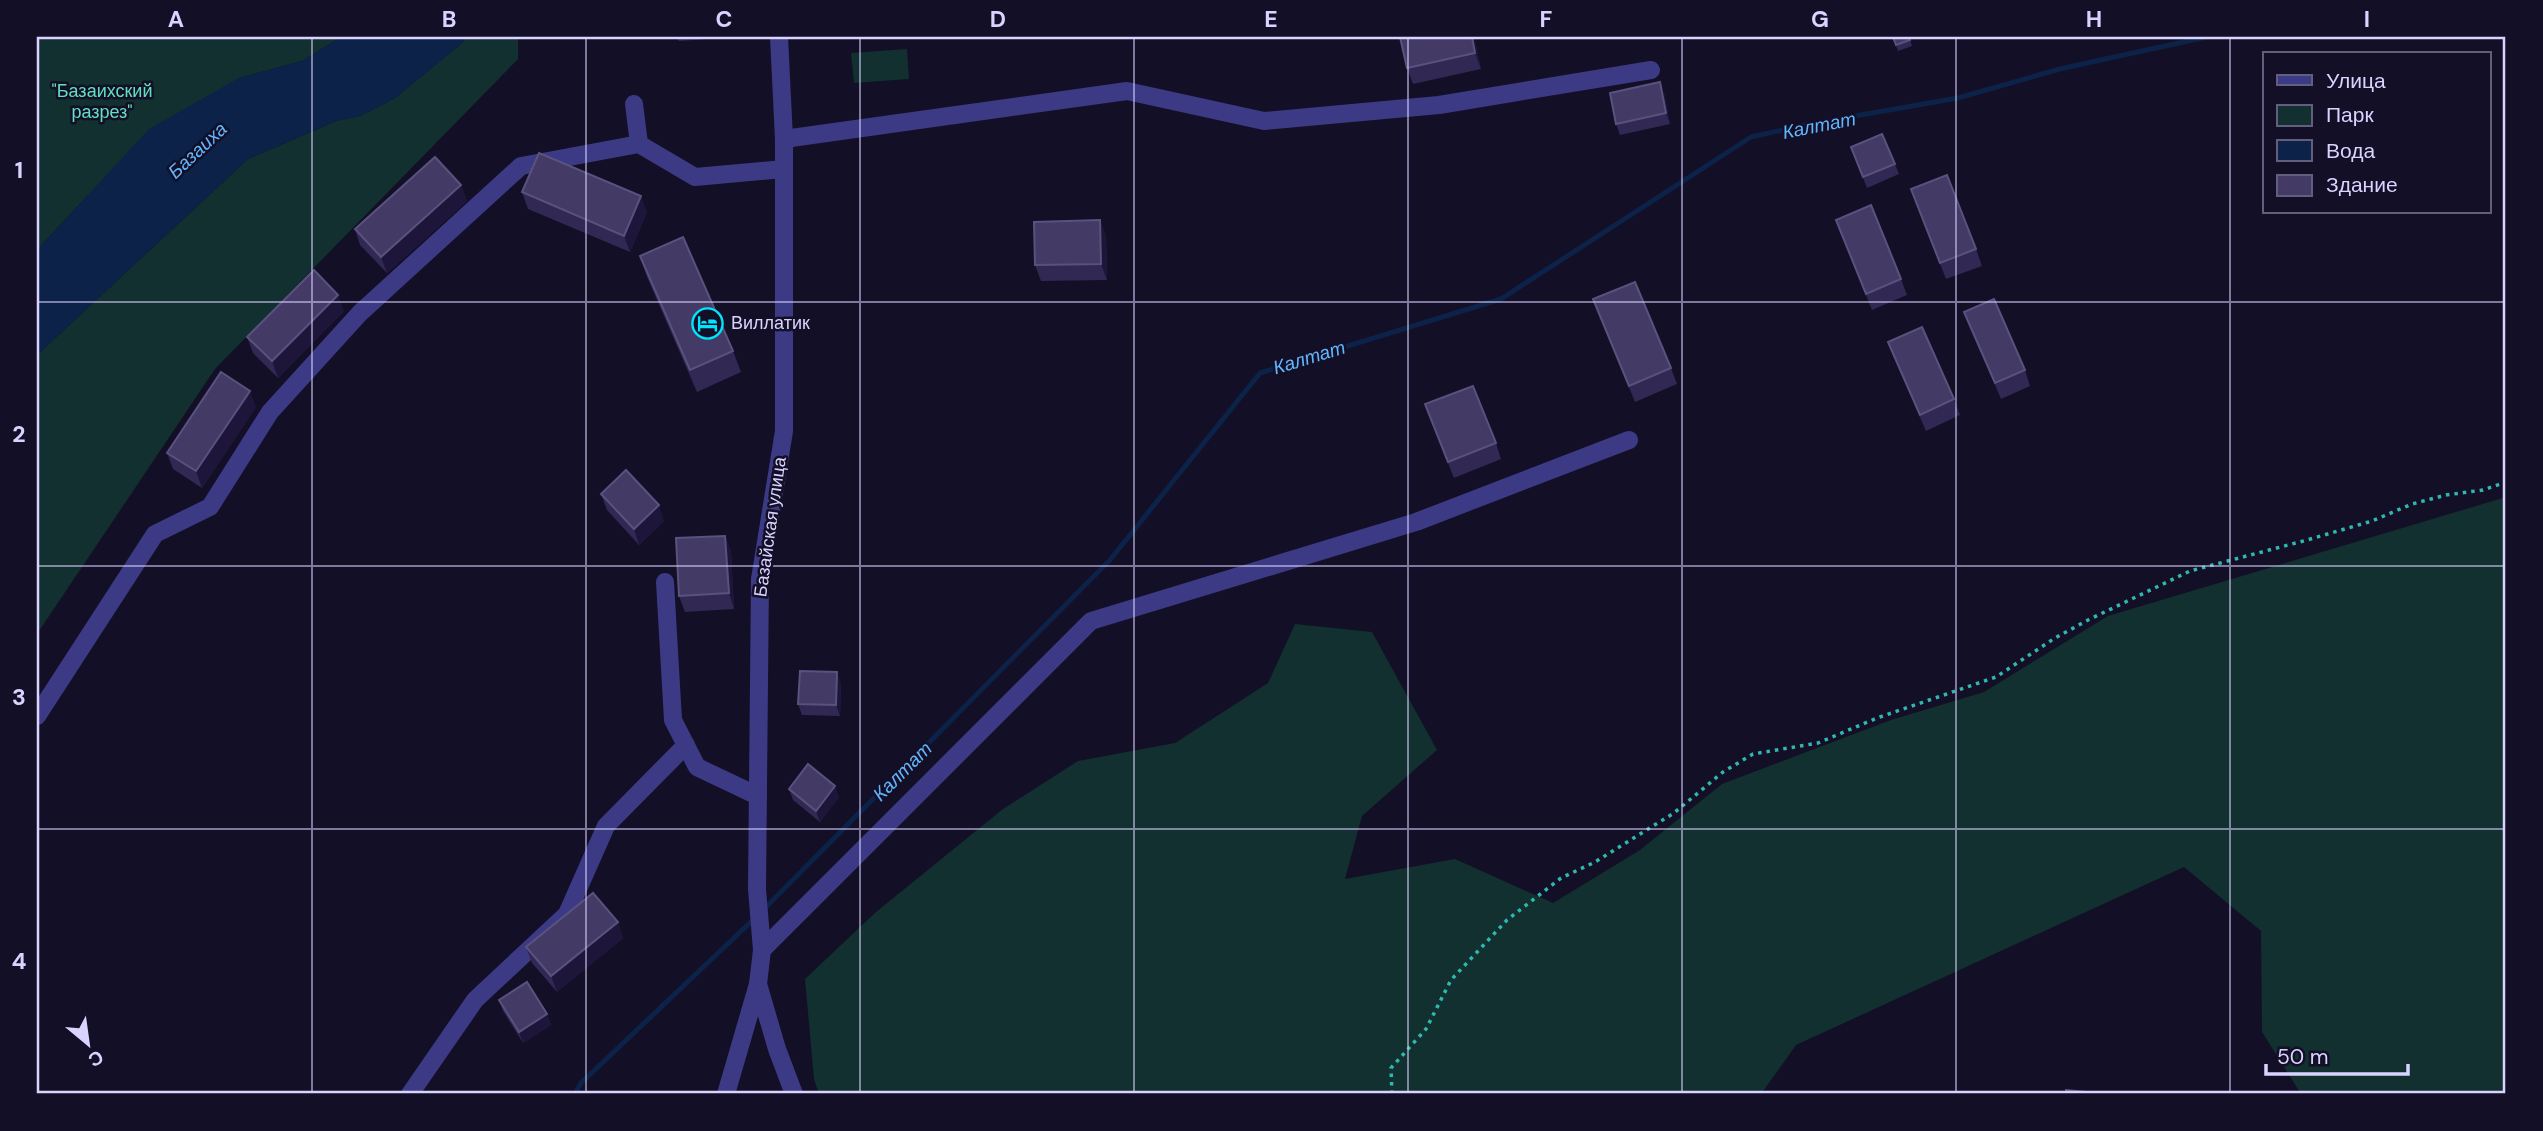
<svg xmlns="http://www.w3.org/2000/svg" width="2543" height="1131" font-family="'DM Sans',sans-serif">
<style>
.green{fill:#12302f}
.water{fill:#0c2248}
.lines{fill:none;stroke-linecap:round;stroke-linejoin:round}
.stream{stroke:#0c2248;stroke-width:5}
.path{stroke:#2fb8b0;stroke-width:3.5;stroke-dasharray:3.5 5;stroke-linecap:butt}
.minor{stroke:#3d3a85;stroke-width:18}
.wall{fill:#312854}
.shaded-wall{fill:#1d163a}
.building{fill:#433a66;stroke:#5a527e;stroke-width:2}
.grid{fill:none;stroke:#d9d4ff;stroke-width:2;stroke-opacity:0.55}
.labels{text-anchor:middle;stroke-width:5;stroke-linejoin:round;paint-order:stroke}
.park-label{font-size:18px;fill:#5fe0c0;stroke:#130f26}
.poi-label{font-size:18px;fill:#d9d4ff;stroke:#130f26;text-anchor:start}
.street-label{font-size:18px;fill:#d9d4ff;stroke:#130f26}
.water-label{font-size:19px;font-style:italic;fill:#62b6ff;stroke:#130f26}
.neatline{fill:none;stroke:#d9d4ff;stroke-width:2.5}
.grid-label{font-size:23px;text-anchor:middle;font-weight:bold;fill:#d9d4ff}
</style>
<rect width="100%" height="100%" fill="#130f26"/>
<g class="green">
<path d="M37 37H341L302 61 239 78 88 195 37 250Z"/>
<path d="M466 37H518V59L215 369 37 634V355L248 159 336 121 360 116 395 98 462 43Z"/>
<path d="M907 49 909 79 854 83 851 53Z"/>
<path d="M2506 497V1094H2301L2262 1032 2261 931 2184 867 1796 1045 1761 1094H819L814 1079 805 979 876 912 1003 809 1078 761 1175 743 1268 683 1295 624 1372 632 1437 750 1362 816 1345 879 1455 859 1553 903 1640 850 1722 784 1891 720 1984 692 2108 616Z"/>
</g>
<path class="water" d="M341 37H466L462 43 395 98 360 116 336 121 248 159 37 355V250L149 129 239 78 302 61Z"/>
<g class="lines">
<g class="stream">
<path d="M762 911 1110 560 1260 373 1501 299 1751 137 1809 124 1958 98 2060 69 2206 37"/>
<path d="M575 1094 581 1083 755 918"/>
</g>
<path class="path" d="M1392 1094 1391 1068 1426 1029 1451 980 1507 920 1561 878 1595 862 1674 813 1723 772 1753 754 1818 743 1877 718 1996 677 2055 638 2088 620 2190 571 2307 540 2372 521 2412 504 2446 495 2483 490 2506 482"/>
<g class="minor">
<path d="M779 37 784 139V431L760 579 757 889 762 950 758 984 777 1049 794 1094"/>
<path d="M634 104 639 144"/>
<path d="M784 139 1127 91 1264 121 1439 105 1651 70"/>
<path d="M665 582 673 720 697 767 758 796"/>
<path d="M37 716 155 534 210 507 270 412 360 313 521 166 639 144 695 177 784 169"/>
<path d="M762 950 1091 621 1416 522 1629 440"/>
<path d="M410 1094 475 1000 567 914 606 826 686 745"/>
<path d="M726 1094 758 984"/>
</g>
</g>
<g class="wall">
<path d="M677 37H738L679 41Z"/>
<path d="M1400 37H1474L1481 69 1413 84 1407 68Z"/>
<path d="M1893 37H1909L1912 46 1898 51Z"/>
<path d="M1664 93 1670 124 1620 135 1616 124Z"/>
<path d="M1851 147 1895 164 1899 174 1867 188Z"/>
<path d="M461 185 467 201 387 273 360 245 355 229Z"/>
<path d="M1911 189 1976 249 1982 266 1946 279Z"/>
<path d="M522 192 647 212 630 252 528 209Z"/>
<path d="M1100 220 1106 237 1107 280 1041 281 1035 265Z"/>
<path d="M1836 220 1901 279 1907 295 1872 310Z"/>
<path d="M640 256 733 351 741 372 697 392 647 277Z"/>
<path d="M1593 299 1671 368 1677 384 1635 402Z"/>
<path d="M344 311 278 378 253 353 247 337Z"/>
<path d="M1964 312 2025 370 2030 386 2001 399Z"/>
<path d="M1888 342 1954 399 1960 415 1926 431 1894 358Z"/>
<path d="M256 407 202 488 173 469 167 453Z"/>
<path d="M1431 420 1496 443 1501 459 1454 478Z"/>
<path d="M601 494 664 521 639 545 607 510Z"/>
<path d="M725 536 731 552 734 609 685 612 679 596Z"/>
<path d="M841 683 840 716 802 715 798 704Z"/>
<path d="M789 789 839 797 820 822 793 800Z"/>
<path d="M618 922 623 938 557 992 532 963 526 947Z"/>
<path d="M499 1000 547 1014 551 1025 523 1043 503 1011Z"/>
</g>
<g class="shaded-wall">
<path d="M1472 37H1474L1481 69 1475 53Z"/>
<path d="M1660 82 1664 93 1670 124 1666 113Z"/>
<path d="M461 185 467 201 387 273 381 257Z"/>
<path d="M641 196 647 212 630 252 624 236Z"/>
<path d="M1100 220 1106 237 1107 280 1101 264Z"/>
<path d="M338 295 344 311 278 378 272 361Z"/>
<path d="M250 391 256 407 202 488 196 471Z"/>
<path d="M659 505 664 521 639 545 634 529Z"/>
<path d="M725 536 731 552 734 609 729 593Z"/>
<path d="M837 672 841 683 840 716 836 705Z"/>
<path d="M835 786 839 797 820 822 816 811Z"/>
<path d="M618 922 623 938 557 992 551 976Z"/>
<path d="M547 1014 551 1025 523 1043 519 1032Z"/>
</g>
<g class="building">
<path d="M1400 37H1472L1475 53 1407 68Z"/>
<path d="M1893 37H1909L1910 40 1896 45Z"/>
<path d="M1660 82 1666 113 1616 124 1610 93Z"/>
<path d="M1882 134 1895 164 1863 177 1851 147Z"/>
<path d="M539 153 641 196 624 236 522 192Z"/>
<path d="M435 157 461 185 381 257 355 229Z"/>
<path d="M1947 175 1976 249 1940 263 1911 189Z"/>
<path d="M1871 205 1901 279 1866 294 1836 220Z"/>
<path d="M1100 220 1101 264 1035 265 1034 222Z"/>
<path d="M683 237 733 351 690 370 640 256Z"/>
<path d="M314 270 338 295 272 361 247 337Z"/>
<path d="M1635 282 1671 368 1629 386 1593 299Z"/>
<path d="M1994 299 2025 370 1995 383 1964 312Z"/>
<path d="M1922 327 1954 399 1920 415 1888 342Z"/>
<path d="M221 372 250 391 196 471 167 453Z"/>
<path d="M1473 386 1496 443 1448 462 1425 404Z"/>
<path d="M626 470 659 505 634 529 601 494Z"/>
<path d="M725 536 729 593 679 596 676 538Z"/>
<path d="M800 671 837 672 836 705 798 704Z"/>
<path d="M808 764 835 786 816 811 789 789Z"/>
<path d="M593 893 618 922 551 976 526 947Z"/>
<path d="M527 982 547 1014 519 1032 499 1000Z"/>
<path d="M2066 1090 2106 1094H2066Z"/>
</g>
<path class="grid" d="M312 37V1094M586 37V1094M860 37V1094M1134 37V1094M1408 37V1094M1682 37V1094M1956 37V1094M2230 37V1094M37 302H2506M37 566H2506M37 829H2506"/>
<defs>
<symbol id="hotel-ring" viewBox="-11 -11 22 22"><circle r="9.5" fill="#130f26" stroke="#00e5ff" stroke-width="1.5"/><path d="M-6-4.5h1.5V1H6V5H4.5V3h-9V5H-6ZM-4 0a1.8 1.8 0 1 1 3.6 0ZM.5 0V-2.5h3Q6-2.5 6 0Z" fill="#00e5ff"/></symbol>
</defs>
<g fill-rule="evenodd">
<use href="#hotel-ring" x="690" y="306" width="35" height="35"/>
</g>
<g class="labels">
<g class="park-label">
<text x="102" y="97">"Базаихский<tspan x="102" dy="21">разрез"</tspan></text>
</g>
<g class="poi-label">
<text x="731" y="329">Виллатик</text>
</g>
<g class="street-label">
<text transform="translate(770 527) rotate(-82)" y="6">Базайская улица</text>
</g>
<g class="water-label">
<text transform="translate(1819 125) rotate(-11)" y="7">Калтат</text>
<text transform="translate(197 150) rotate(-43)" y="7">Базаиха</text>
<text transform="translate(1309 357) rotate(-17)" y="7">Калтат</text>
<text transform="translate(902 771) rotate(-45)" y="7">Калтат</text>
</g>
</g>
<rect width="2543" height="1131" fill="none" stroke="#130f26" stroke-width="77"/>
<rect x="2263" y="52" width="228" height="161" fill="#130f26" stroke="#625e7d" stroke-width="2"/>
<rect x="2277" y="75" width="35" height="10" fill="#3d3a85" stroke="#625e7d" stroke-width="2"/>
<text x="2326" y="88" font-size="21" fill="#d9d4ff">Улица</text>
<rect x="2277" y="105" width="35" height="21" fill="#12302f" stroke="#625e7d" stroke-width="2"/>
<text x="2326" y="122" font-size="21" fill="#d9d4ff">Парк</text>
<rect x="2277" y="140" width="35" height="21" fill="#0c2248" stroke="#625e7d" stroke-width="2"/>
<text x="2326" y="158" font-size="21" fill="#d9d4ff">Вода</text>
<rect x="2277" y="175" width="35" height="21" fill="#433a66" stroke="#625e7d" stroke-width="2"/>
<text x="2326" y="192" font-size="21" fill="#d9d4ff">Здание</text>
<g transform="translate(88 1044) rotate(151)" stroke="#130f26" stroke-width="5" paint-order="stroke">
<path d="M0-5L12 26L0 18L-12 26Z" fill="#d9d4ff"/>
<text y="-10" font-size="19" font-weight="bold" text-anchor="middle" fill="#d9d4ff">С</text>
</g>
<path d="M2266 1064v10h142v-10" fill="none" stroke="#d9d4ff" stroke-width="3.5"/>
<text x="2277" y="1064" font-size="21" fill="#d9d4ff" stroke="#130f26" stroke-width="5" paint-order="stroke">50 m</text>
<rect x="38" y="38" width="2466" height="1054" class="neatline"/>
<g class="grid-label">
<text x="176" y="27">A</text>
<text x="449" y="27">B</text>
<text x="724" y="27">C</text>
<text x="998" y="27">D</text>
<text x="1271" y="27">E</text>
<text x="1546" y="27">F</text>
<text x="1820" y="27">G</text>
<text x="2094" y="27">H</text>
<text x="2367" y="27">I</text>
<text x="19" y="178">1</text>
<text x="19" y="442">2</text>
<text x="19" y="705">3</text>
<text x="19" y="969">4</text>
</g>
</svg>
